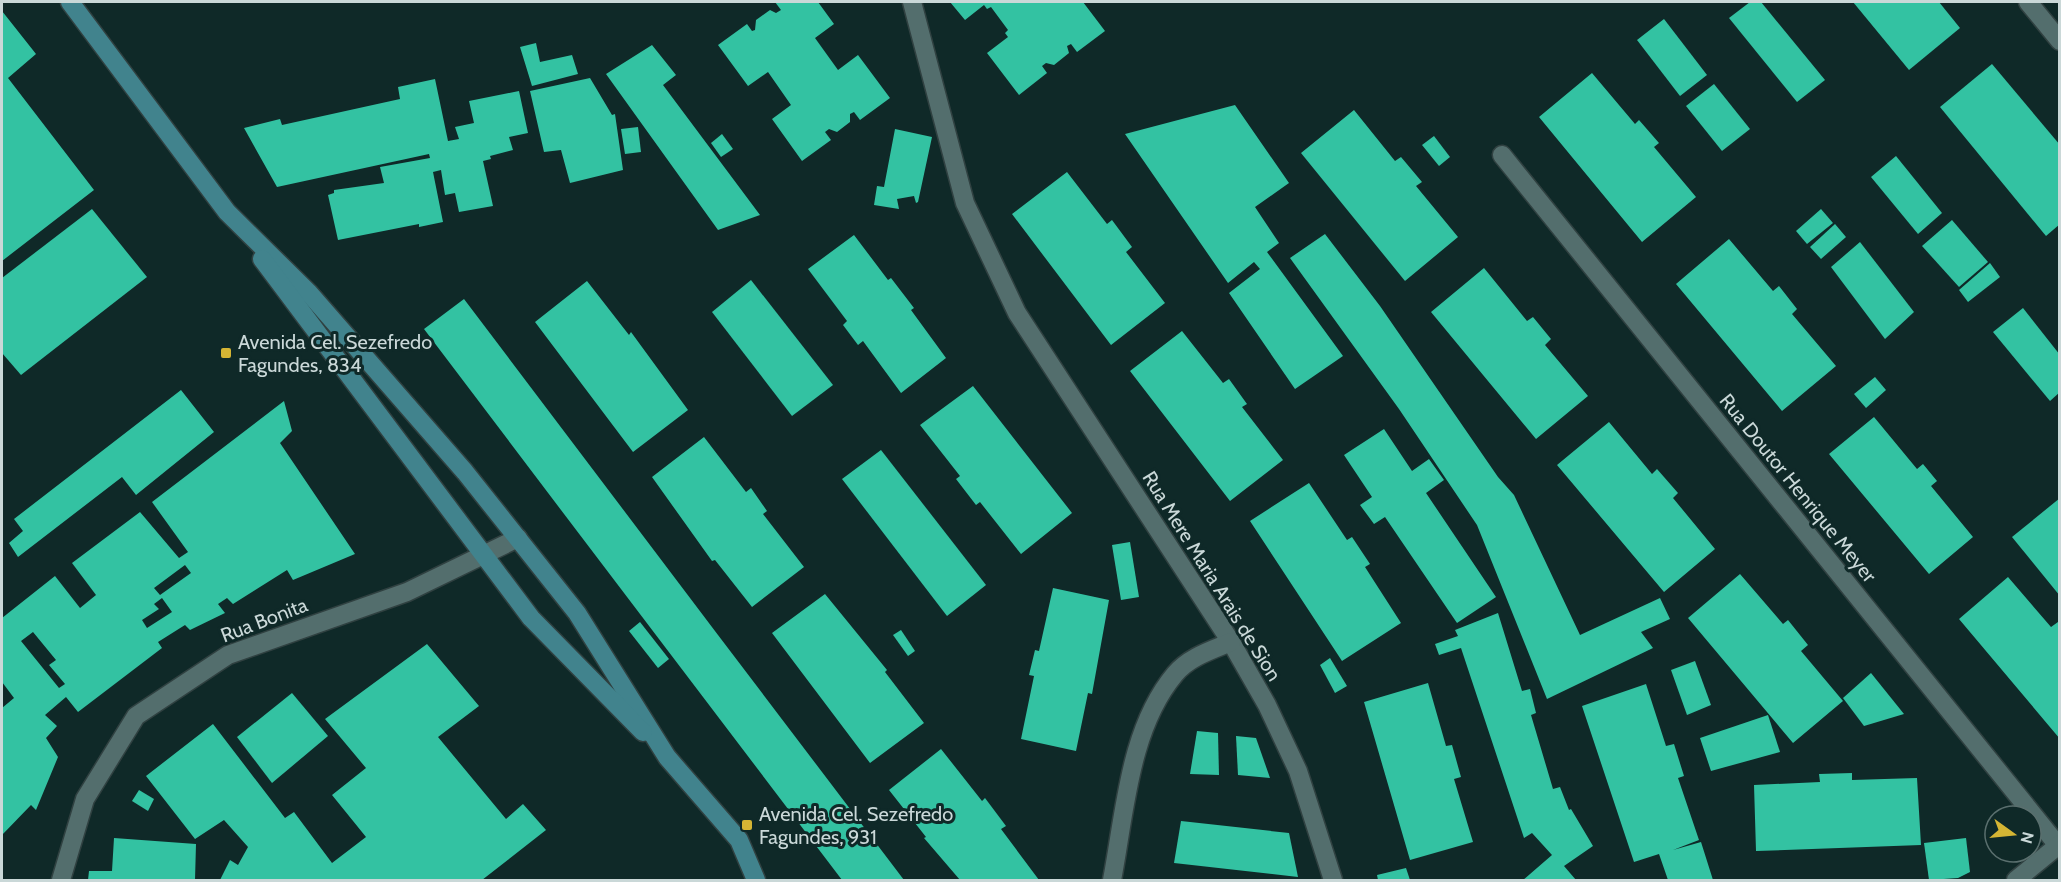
<svg xmlns="http://www.w3.org/2000/svg" width="2061" height="882" font-family="Cabin,sans-serif">
<style>
.building{fill:#33c2a2;fill-rule:evenodd}
.lines{fill:none;stroke-linecap:round;stroke-linejoin:round}
.minor-casing{stroke:#304141;stroke-width:21}
.major-casing{stroke:#304141;stroke-width:21}
.minor{stroke:#536e6d;stroke-width:18}
.major{stroke:#41838d;stroke-width:18}
.poi-dot{fill:#d5b534;stroke:#0f2928;stroke-width:2}
.labels{text-anchor:middle;stroke-width:6;stroke-linejoin:round;paint-order:stroke}
.poi-label{font-size:20px;fill:#cad8d8;stroke:#0f2928;text-anchor:start}
.street-label{font-size:20px;fill:#cad8d8;stroke:#0f2928}
</style>
<rect width="100%" height="100%" fill="#0f2928"/>
<g class="building">
<path d="M775 2H818L834 24 815 38 838 70 858 55 890 98 860 120 854 112 850 114V122L837 132 829 129 825 132 831 140 802 161 772 119 791 105 768 72 748 86 718 45 747 24 752 31 755 30 756 20 770 10 776 13 781 10Z"/>
<path d="M950 2H1083L1105 31 1077 52 1071 44 1067 46 1069 53 1054 65 1046 63 1042 66 1047 73 1019 95 987 53 1008 37 1005 33 1008 30 991 7 987 9 984 5 965 20Z"/>
<path d="M1750 2H1761L1825 80 1797 102 1729 18Z"/>
<path d="M1853 2H1939L1960 28 1909 70Z"/>
<path d="M2 11 36 54 8 78 94 190 2 261Z"/>
<path d="M1664 19 1707 75 1680 96 1637 40Z"/>
<path d="M536 43 540 62 572 55 578 74 532 86 520 47Z"/>
<path d="M652 45 676 75 663 85 760 215 718 230 606 74Z"/>
<path d="M1992 64 2060 145V224L2046 236 1940 107Z"/>
<path d="M1592 73 1635 124 1639 120 1659 143 1654 147 1696 197 1642 242 1539 117Z"/>
<path d="M590 78 612 115 615 114 623 170 570 183 561 150 544 152 530 91Z"/>
<path d="M435 79 448 141 459 139 455 127 474 123 469 101 519 91 528 133 509 137 513 150 490 156 491 159 483 161 493 206 459 212 455 193 445 195 441 170 433 172 443 222 419 227V224L338 240 328 195 334 193V190L384 183 380 167 430 158 429 154 277 187 244 128 280 119 282 125 400 99 398 87Z"/>
<path d="M1714 84 1750 129 1722 151 1686 106Z"/>
<path d="M1235 105 1289 183 1255 207 1279 243 1267 252 1343 356 1295 389 1229 293 1260 269 1254 262 1228 283 1125 134Z"/>
<path d="M1354 110 1395 161 1401 157 1422 182 1416 186 1458 237 1405 281 1301 153Z"/>
<path d="M638 127 641 152 625 154 621 129Z"/>
<path d="M895 129 932 137 918 202 916 203 914 196 897 199 899 209 874 205 877 186 884 187Z"/>
<path d="M722 134 733 149 721 157 711 143Z"/>
<path d="M1434 136 1450 157 1439 166 1422 145Z"/>
<path d="M1896 156 1942 213 1918 234 1871 177Z"/>
<path d="M1067 172 1107 224 1112 220 1132 247 1126 252 1165 303 1111 345 1012 214Z"/>
<path d="M92 209 147 277 21 375 2 353V278Z"/>
<path d="M1821 209 1833 223 1807 244 1796 231Z"/>
<path d="M1952 220 1988 262 1959 287 1922 246Z"/>
<path d="M1835 224 1846 237 1821 259 1810 247Z"/>
<path d="M1325 234 1380 306 1498 477 1514 495 1580 635 1660 598 1670 619 1641 632 1653 648 1547 699 1477 525 1399 409 1290 258Z"/>
<path d="M854 235 888 280 891 278 914 308 911 310 946 358 901 393 863 341 858 345 843 325 847 321 808 269Z"/>
<path d="M1729 239 1773 291 1779 286 1797 309 1792 314 1836 366 1782 411 1676 284Z"/>
<path d="M1860 242 1914 312 1885 339 1831 267Z"/>
<path d="M1990 263 2000 277 1968 302 1959 290Z"/>
<path d="M1484 268 1527 321 1533 317 1551 339 1545 345 1588 396 1536 439 1431 312Z"/>
<path d="M751 280 833 385 792 416 712 312Z"/>
<path d="M587 281 629 335 631 332 688 410 633 452 535 322Z"/>
<path d="M464 299 718 635 904 880H842L561 510 424 329Z"/>
<path d="M2023 308 2060 355V392L2050 401 1993 332Z"/>
<path d="M1182 331 1223 383 1229 379 1247 404 1242 407 1283 460 1230 501 1130 371Z"/>
<path d="M1875 377 1886 390 1866 408 1854 394Z"/>
<path d="M973 386 1072 513 1021 554 980 502 976 505 956 479 960 476 920 425Z"/>
<path d="M181 390 214 432 136 495 122 477 18 557 9 543 23 531 14 519Z"/>
<path d="M284 401 292 431 280 443 355 554 293 580 287 570 233 604 227 598 218 604 225 613 190 630 185 625 158 642 162 648 78 712 66 697 45 715 57 726 46 738 58 757 36 810 31 805 2 835V708L14 698 2 682V618L55 576 80 608 96 595 72 563 140 512 179 558 188 552 152 502ZM185 565 191 573 160 595 154 588ZM162 598 172 612 147 628 142 620 159 609 154 604ZM33 632 56 660 49 665 65 684 59 688 21 641Z"/>
<path d="M1874 417 1917 469 1923 464 1937 481 1931 486 1973 537 1929 574 1829 454Z"/>
<path d="M1609 422 1652 474 1657 469 1678 493 1673 498 1715 549 1664 592 1557 465Z"/>
<path d="M1384 429 1412 471 1429 459 1444 480 1426 493 1496 597 1457 623 1385 517 1374 524 1360 505 1372 497 1344 455Z"/>
<path d="M704 437 746 492 751 488 767 511 763 514 804 567 752 607 715 560 712 561 652 477Z"/>
<path d="M881 450 986 585 947 616 842 479Z"/>
<path d="M1309 483 1347 540 1352 537 1370 564 1365 567 1401 623 1342 661 1250 521Z"/>
<path d="M2060 498V596L2012 537Z"/>
<path d="M1130 542 1139 597 1121 600 1112 545Z"/>
<path d="M1740 574 1783 624 1788 620 1808 645 1801 651 1843 701 1793 743 1688 618Z"/>
<path d="M2008 577 2051 627 2058 622 2060 624V739L1959 619Z"/>
<path d="M1053 588 1109 600 1092 694 1088 693 1076 751 1021 739 1034 676 1029 675 1035 650 1039 651Z"/>
<path d="M825 594 887 670 885 672 924 723 870 763 772 633Z"/>
<path d="M1498 613 1522 691 1530 689 1536 713 1531 715 1553 789 1560 787 1569 810 1571 809 1593 846 1564 866 1576 880H1523L1552 855 1532 833 1524 838 1461 648 1439 655 1435 644 1458 636 1455 630Z"/>
<path d="M640 622 669 659 658 668 629 631Z"/>
<path d="M901 630 915 651 908 656 893 635Z"/>
<path d="M427 644 479 706 438 737 506 819 523 804 546 830 482 880H220L230 860 238 865 248 847 224 820 195 839 146 776 213 724 285 818 294 812 332 863 366 837 332 795 366 768 325 719Z"/>
<path d="M1330 658 1347 686 1335 693 1320 665Z"/>
<path d="M1695 661 1711 705 1687 715 1671 670Z"/>
<path d="M1871 673 1904 714 1864 726 1843 698Z"/>
<path d="M1428 683 1446 746 1452 745 1461 777 1454 779 1473 842 1410 860 1364 702Z"/>
<path d="M1646 684 1666 746 1674 744 1684 776 1678 778 1699 840 1673 850 1701 842 1713 880H1668L1659 854 1634 862 1582 706Z"/>
<path d="M292 693 328 736 272 783 237 737Z"/>
<path d="M1768 715 1780 752 1711 771 1700 738Z"/>
<path d="M1197 731 1218 733 1219 775 1190 774Z"/>
<path d="M1236 736 1256 738 1270 778 1238 775Z"/>
<path d="M941 749 982 801 985 798 1006 826 1001 829 1039 880H960L924 838 926 837 889 790Z"/>
<path d="M1852 773V780L1917 778 1921 845 1756 851 1754 785 1820 782 1819 774Z"/>
<path d="M139 790 154 799 148 811 132 801Z"/>
<path d="M1181 821 1289 833 1298 877 1174 863Z"/>
<path d="M114 838 196 844 195 880H88L89 871H112Z"/>
<path d="M1966 838 1970 872 1958 878 1929 880 1924 843Z"/>
<path d="M1406 868 1410 880H1378L1377 875Z"/>
</g>
<g class="lines">
<defs>
<g id="minor">
<path d="M912 2 965 203 1017 313 1231 642 1267 705 1298 771 1333 880"/>
<path d="M2028 2 2060 41"/>
<path d="M1502 155 2060 848"/>
<path d="M61 880 85 799 136 716 228 655 407 592 518 538"/>
<path d="M1112 880C1125 813 1129 729 1175 674 1189 657 1212 650 1231 642"/>
<path d="M2016 880 2060 844"/>
</g>
<g id="major">
<path d="M70 2 227 212 309 293 465 472 577 613 667 757 739 840 756 880"/>
<path d="M262 259 531 618 643 732"/>
</g>
</defs>
<use href="#minor" class="minor-casing"/>
<use href="#major" class="major-casing"/>
<use href="#minor" class="minor"/>
<use href="#major" class="major"/>
</g>
<g class="poi-dot">
<rect x="220" y="347" width="12" height="12" rx="3"/>
<rect x="741" y="819" width="12" height="12" rx="3"/>
</g>
<g class="labels">
<g class="poi-label">
<text x="238" y="349">Avenida Cel. Sezefredo<tspan x="238" dy="23">Fagundes, 834</tspan></text>
<text x="759" y="821">Avenida Cel. Sezefredo<tspan x="759" dy="23">Fagundes, 931</tspan></text>
</g>
<g class="street-label">
<text transform="translate(1798 488) rotate(51)" y="7">Rua Doutor Henrique Meyer</text>
<text transform="translate(1212 576) rotate(58)" y="7">Rua Mere Maria Arais de Sion</text>
<text transform="translate(264 620) rotate(-21)" y="7">Rua Bonita</text>
</g>
</g>
<rect width="2061" height="882" fill="none" stroke="#cad8d8" stroke-width="6"/>
<g transform="translate(2013 834) rotate(105)"><circle r="28" fill="#0f2928" stroke="#5a6f6e" stroke-width="1.5"/>
<path d="M0-4.5L10 22L0 15L-10 22Z" fill="#d5b534"/>
<text y="-9" font-size="16" font-weight="bold" text-anchor="middle" fill="#cad8d8">N</text>
</g>
</svg>
